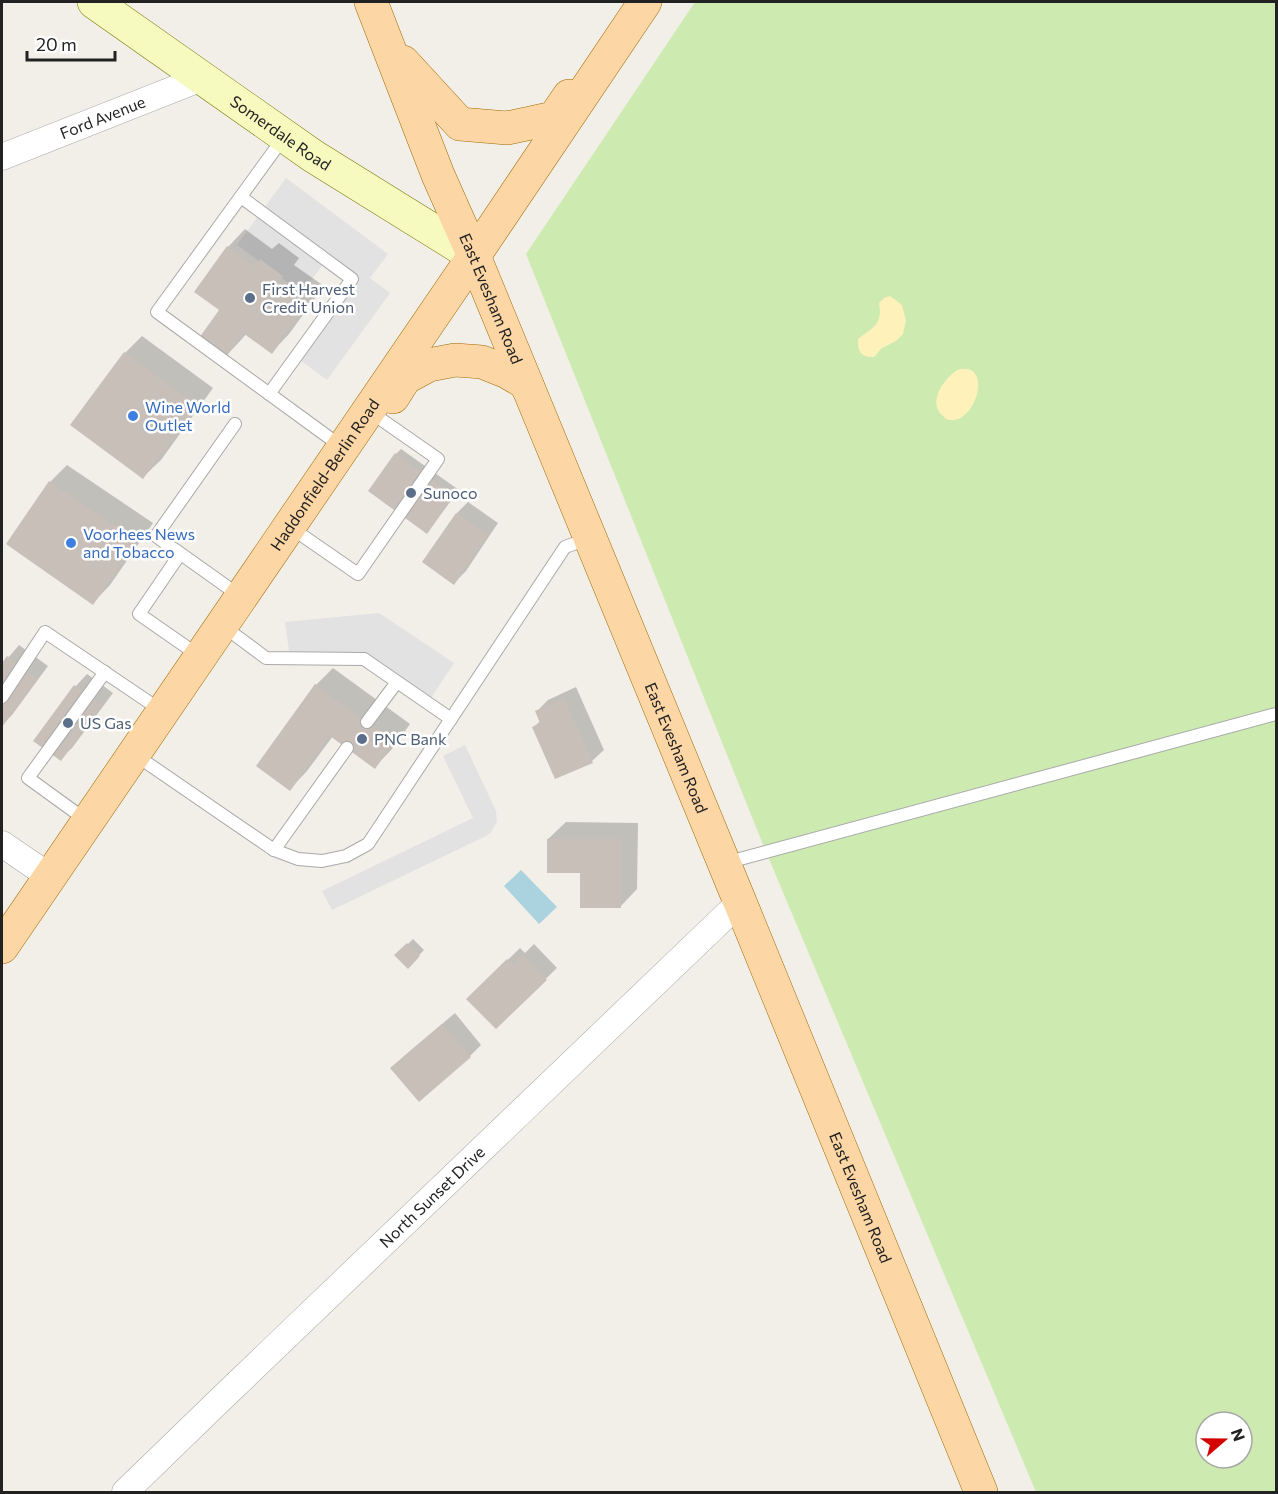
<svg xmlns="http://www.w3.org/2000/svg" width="1278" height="1494" font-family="Commissioner,sans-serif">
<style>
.grass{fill:#cdebb0;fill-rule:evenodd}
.sand{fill:#fff1ba}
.parking{fill:#e2e2e2}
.water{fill:#aad3df}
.shadow{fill:#0003}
.building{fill:#c7bfb8}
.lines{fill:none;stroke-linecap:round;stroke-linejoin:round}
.lane-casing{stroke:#a9a9a9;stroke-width:14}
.street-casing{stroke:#a9a9a9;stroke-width:27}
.secondary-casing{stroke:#707d05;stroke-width:34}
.primary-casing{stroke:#a06b00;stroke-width:34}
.lane{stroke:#fff;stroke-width:12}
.street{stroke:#fff;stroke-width:26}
.secondary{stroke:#f7fabf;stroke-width:33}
.primary{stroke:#fcd6a4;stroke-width:33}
.service-dot{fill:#5c6f8a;stroke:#fff;stroke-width:2}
.shop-dot{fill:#3f7fe0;stroke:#fff;stroke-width:2}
.labels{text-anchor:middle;stroke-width:5;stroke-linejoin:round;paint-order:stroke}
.street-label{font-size:16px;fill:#222;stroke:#fff}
.service-label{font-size:16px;fill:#4e5e75;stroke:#fff;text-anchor:start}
.shop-label{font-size:16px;fill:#366cbe;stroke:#fff;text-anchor:start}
</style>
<rect width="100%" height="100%" fill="#f2efe9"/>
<path class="grass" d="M695 2H1276V1492H1036L766 852 526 254ZM1206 1422H1242V1458H1206Z"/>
<g class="sand">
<path d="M890 296 902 305 906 321 904 329 903 334 896 341 882 348 874 357C861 358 857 351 858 339 873 327 883 325 879 303L884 298Z"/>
<path d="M959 369C962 369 965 369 968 369 990 375 973 423 950 420 945 419 946 419 942 415 927 401 945 377 959 369Z"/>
</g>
<g class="parking">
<path d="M286 178 388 254 370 278 390 293 327 380 296 357 352 279 326 260 302 293 237 245Z"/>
<path d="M379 613 454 663 428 702 364 659 290 658 285 622Z"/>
<path d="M465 745 496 811 497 822 491 832 486 836 332 910 322 891 473 818 443 756Z"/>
</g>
<path class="water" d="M521 870 557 907 539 924 504 886Z"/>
<g class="shadow">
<path d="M245 229 272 249 279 243 299 258 294 265 324 286 289 334 272 352 247 333 241 340 224 358 221 310 196 291 228 247Z"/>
<path d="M142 336 213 388 161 460 143 477 125 353Z"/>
<path d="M401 449 459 490 427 532 396 454Z"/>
<path d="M67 465 153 523 110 585 93 603 50 482Z"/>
<path d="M468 502 498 523 466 571 454 583 424 562 457 513Z"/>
<path d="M19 645 48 666 12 715 2 725V665Z"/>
<path d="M333 668 410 724 392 749 375 767 333 736 307 771 290 789 316 685Z"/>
<path d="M87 674 113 693 72 748 60 759 35 741 76 686Z"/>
<path d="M576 687 604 750 592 761 556 777 534 727 541 720 537 711 548 700Z"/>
<path d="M566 822 638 823 637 889 620 907 548 839Z"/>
<path d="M413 939 424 950 408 967 397 955Z"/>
<path d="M534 944 557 968 496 1027 468 999 520 948 525 953Z"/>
<path d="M455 1013 481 1045 470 1056 403 1057Z"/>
</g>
<g class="building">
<path d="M227 246 255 266 260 259 283 276 278 283 307 305 272 354 243 333 224 360 197 341 219 310 194 292Z"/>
<path d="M124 352 197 406 143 479 70 425Z"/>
<path d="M395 453 454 496 427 534 368 491Z"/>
<path d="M49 481 137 541 93 605 6 544Z"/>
<path d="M456 513 488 535 454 585 422 562Z"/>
<path d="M7 656 37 679 2 727V663Z"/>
<path d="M315 684 394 742 375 769 330 736 290 791 256 766Z"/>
<path d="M74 685 102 705 61 761 33 741Z"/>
<path d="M564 698 593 763 555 779 532 727 540 723 535 711Z"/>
<path d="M547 839H621V908H580V873H547Z"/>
<path d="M407 943 420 956 408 969 394 955Z"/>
<path d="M522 955 547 980 496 1029 466 999 507 959 512 964Z"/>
<path d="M442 1024 471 1057 419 1102 390 1068Z"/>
</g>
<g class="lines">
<defs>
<g id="lane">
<path d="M284 137 157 312 342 447"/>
<path d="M241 197 352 279 269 394"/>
<path d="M290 527 358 574 438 459 369 411"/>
<path d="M174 549 240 596"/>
<path d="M223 626 266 658 364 659 451 719"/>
<path d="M198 655 139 614 180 554 156 536 235 424"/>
<path d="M2 697 45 632 162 711"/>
<path d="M367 722 397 682"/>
<path d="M134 754 274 850 298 859 322 861 346 856 368 844 565 547 590 538"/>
<path d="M86 820 28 778 105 672"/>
<path d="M274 850 347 748"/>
<path d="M725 863 1276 714"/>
</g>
<g id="street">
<path id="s1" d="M2 157 202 78"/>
<path d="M2 844 49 876"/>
<path id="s2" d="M125 1492 222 1398 740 902"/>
</g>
<g id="secondary">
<path id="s3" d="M94 2 313 156 474 256"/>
</g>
<g id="primary">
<path id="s4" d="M371 2 438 175 474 256 740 902 981 1492"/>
<path d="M403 62 460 124 507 128 554 118 569 96"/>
<path d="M393 397 405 378 429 365 455 360 482 362 507 372 526 383 528 388"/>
<path id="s5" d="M2 947 474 256 645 2"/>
</g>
</defs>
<use href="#lane" class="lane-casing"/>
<use href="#street" class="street-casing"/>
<use href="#secondary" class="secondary-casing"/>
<use href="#primary" class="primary-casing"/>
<use href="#lane" class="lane"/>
<use href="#street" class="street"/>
<use href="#secondary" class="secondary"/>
<use href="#primary" class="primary"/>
</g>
<g class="service-dot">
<circle cx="250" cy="298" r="6"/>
<circle cx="411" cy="493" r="6"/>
<circle cx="68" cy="723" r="6"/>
<circle cx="362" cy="739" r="6"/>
</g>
<g class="shop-dot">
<circle cx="133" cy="416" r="6"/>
<circle cx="71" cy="543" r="6"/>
</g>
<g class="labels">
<g class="street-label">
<text dy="6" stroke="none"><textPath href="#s1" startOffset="108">Ford Avenue</textPath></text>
<text dy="6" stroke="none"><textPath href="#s3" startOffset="228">Somerdale Road</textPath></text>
<text dy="6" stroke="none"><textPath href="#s4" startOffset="320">East Evesham Road</textPath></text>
<text dy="6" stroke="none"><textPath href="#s5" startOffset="572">Haddonfield-Berlin Road</textPath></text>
<text dy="6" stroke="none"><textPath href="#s4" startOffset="806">East Evesham Road</textPath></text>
<text dy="6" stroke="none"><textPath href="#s2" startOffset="426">North Sunset Drive</textPath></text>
<text dy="6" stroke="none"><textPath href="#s4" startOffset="1292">East Evesham Road</textPath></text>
</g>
<g class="service-label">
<text x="262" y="295">First Harvest<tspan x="262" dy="18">Credit Union</tspan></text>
<text x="423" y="499">Sunoco</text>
<text x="80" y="729">US Gas</text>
<text x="374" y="745">PNC Bank</text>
</g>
<g class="shop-label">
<text x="145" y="413">Wine World<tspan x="145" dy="18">Outlet</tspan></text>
<text x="83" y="540">Voorhees News<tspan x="83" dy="18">and Tobacco</tspan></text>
</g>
</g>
<rect width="1278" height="1494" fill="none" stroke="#222222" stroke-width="6"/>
<g transform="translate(1224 1440) rotate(70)"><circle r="28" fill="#ffffff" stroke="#a7a7a7" stroke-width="1.5"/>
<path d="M0-4.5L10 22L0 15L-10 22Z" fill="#d40000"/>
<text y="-9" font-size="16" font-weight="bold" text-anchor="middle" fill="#222222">N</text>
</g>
<path d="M27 51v9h88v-9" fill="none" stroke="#222222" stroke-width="3"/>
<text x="36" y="51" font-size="18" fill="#222222" stroke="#ffffff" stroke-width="4.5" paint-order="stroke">20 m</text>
</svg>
